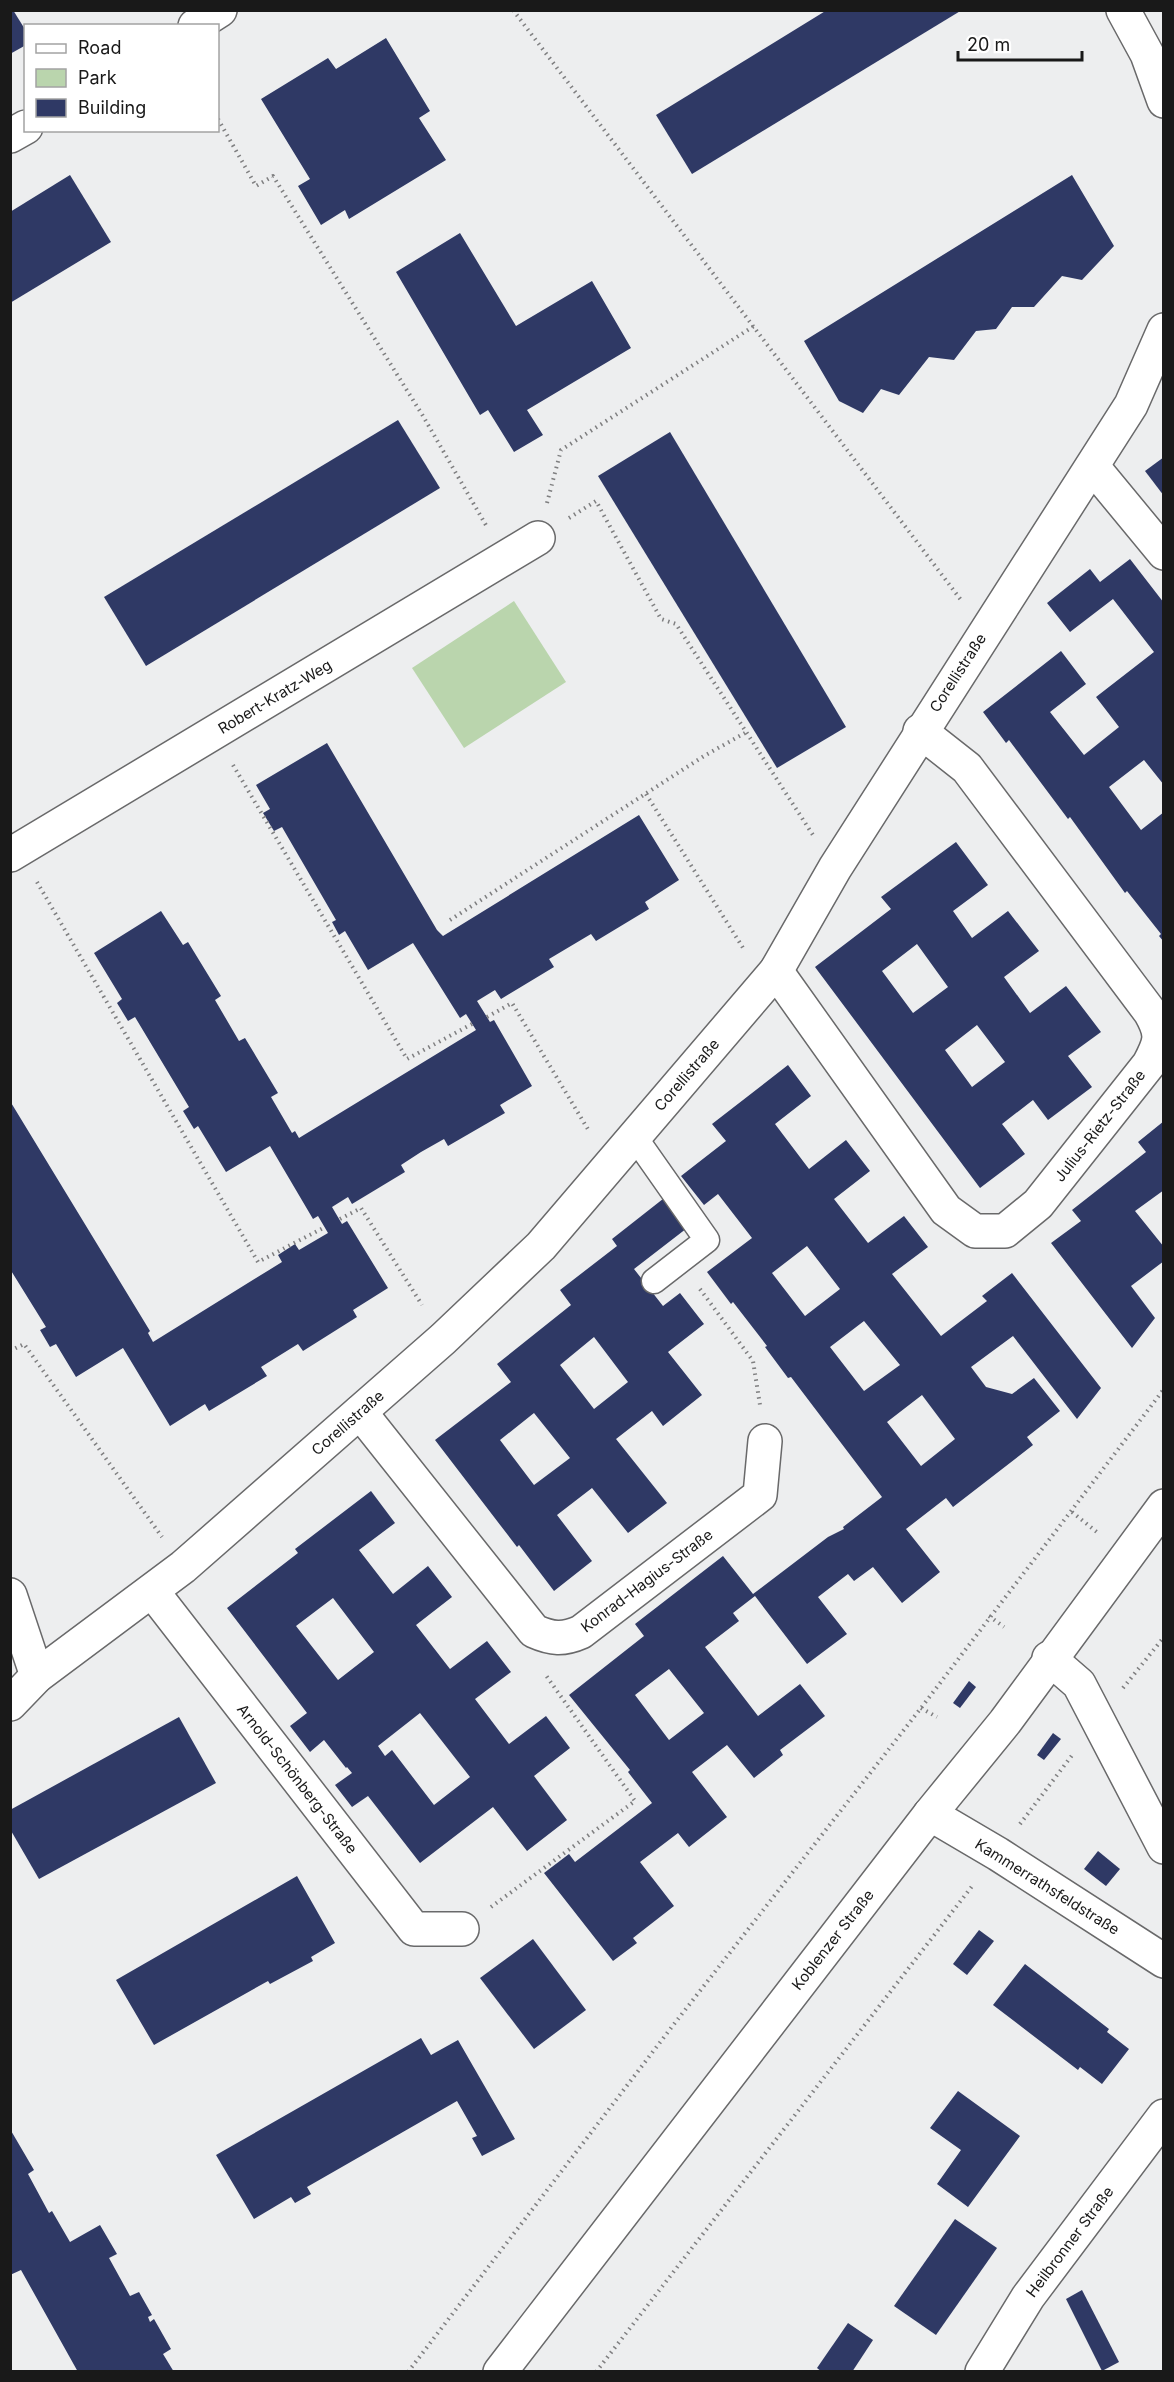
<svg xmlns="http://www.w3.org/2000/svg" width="1174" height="2382" font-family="Inter,sans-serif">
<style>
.green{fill:#bad5ad}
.building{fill:#2f3965;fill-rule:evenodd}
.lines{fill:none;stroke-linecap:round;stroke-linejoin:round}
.service-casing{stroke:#69696a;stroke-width:27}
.minor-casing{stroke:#69696a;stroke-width:36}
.secondary-casing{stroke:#69696a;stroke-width:36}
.path{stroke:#7f7f80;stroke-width:4;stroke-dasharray:1.5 4.5;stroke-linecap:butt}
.service{stroke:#fff;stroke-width:24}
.minor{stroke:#fff;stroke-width:33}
.secondary{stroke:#fff;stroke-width:33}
.labels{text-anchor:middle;stroke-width:6;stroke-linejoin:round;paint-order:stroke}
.street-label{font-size:15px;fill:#191919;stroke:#fff}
</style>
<rect width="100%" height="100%" fill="#edeeef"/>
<path class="green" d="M514 601 566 682 464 748 412 668Z"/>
<g class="building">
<path d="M10 10H13L26 31V45L10 54Z"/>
<path d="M827 10H962L692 174 656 115Z"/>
<path d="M386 38 430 111 419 118 446 160 349 219 345 210 321 225 298 186 310 179 261 99 328 58 336 69Z"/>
<path d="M70 175 111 242 10 303V212Z"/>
<path d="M1072 175 1114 246 1082 280 1062 276 1034 307H1012L996 329 976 331 954 360 929 357 899 395 881 389 863 413 839 401 804 341Z"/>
<path d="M460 233 516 326 592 281 631 348 527 410 543 435 514 452 488 410 480 415 396 272Z"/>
<path d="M398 420 440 488 146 666 104 597Z"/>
<path d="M670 432 846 727 777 768 598 476Z"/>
<path d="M1164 457V496L1145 471Z"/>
<path d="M1130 559 1164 603V785L1144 760 1109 787 1141 830 1164 812V942L1159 936 1161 934 1127 891 1125 893 1070 817 1068 819 1009 740 1006 743 983 712 1061 651 1086 684 1050 712 1084 755 1119 727 1096 697 1154 652 1113 599 1070 632 1047 603 1090 569 1100 582Z"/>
<path d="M327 743 437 930 443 936 639 815 679 880 645 902 649 909 596 941 591 934 549 959 554 967 501 999 495 990 477 1001 490 1022 494 1020 532 1086 500 1105 505 1113 448 1146 444 1139 421 1152 401 1165 405 1172 352 1204 348 1197 332 1207 342 1224 347 1221 388 1288 353 1310 357 1317 303 1351 298 1344 261 1367 267 1376 209 1411 205 1404 170 1426 123 1348 76 1377 56 1344 50 1347 40 1330 46 1327 10 1269V1101L150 1331 148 1333 153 1342 282 1262 278 1255 295 1244 299 1250 328 1233 318 1216 313 1219 270 1146 226 1172 198 1126 194 1129 183 1111 189 1107 135 1017 128 1021 117 1003 122 999 94 953 161 911 183 945 188 942 221 996 215 1000 239 1041 245 1038 278 1093 271 1097 292 1133 295 1131 299 1138 476 1030 466 1014 460 1018 413 943 368 970 345 931 339 935 332 922 336 920 282 827 274 831 263 813 270 809 256 785Z"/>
<path d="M956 842 988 885 953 911 972 938 1008 911 1039 951 1004 977 1030 1013 1066 986 1101 1032 1068 1056 1092 1087 1048 1120 1033 1100 1002 1124 1025 1154 980 1188 815 967 891 909 881 897ZM917 944 948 987 913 1013 882 971ZM977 1025 1005 1062 972 1087 945 1050Z"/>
<path d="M788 1065 811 1096 775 1124 809 1169 846 1140 870 1171 834 1199 868 1243 904 1216 928 1247 892 1274 941 1336 987 1301 982 1296 1012 1273 1101 1388 1077 1419 1013 1336 971 1367 986 1387 1012 1394 1034 1378 1060 1411 1027 1437 1033 1445 953 1507 946 1498 906 1529 940 1572 902 1603 873 1567 854 1581 848 1574 818 1597 847 1634 807 1664 755 1596 733 1613 739 1621 705 1647 758 1716 800 1684 825 1716 780 1750 783 1755 754 1778 727 1745 692 1772 727 1817 689 1847 678 1833 640 1862 674 1906 633 1938 637 1943 613 1961 544 1873 569 1854 575 1862 652 1803 628 1772 630 1770 569 1695 644 1636 635 1624 723 1556 753 1594 828 1537 844 1529 843 1527 882 1497 791 1377 788 1378 765 1347 767 1346 733 1302 731 1304 707 1272 752 1238 718 1194 704 1205 681 1176 726 1141 712 1124ZM807 1246 840 1289 805 1316 772 1273ZM864 1321 900 1365 864 1391 830 1347ZM922 1395 955 1439 921 1466 887 1422ZM669 1669 704 1713 669 1740 635 1695Z"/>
<path d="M1164 1121V1190L1135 1211 1164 1247V1261L1131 1286 1155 1318 1132 1348 1051 1243 1081 1221 1072 1210 1146 1152 1138 1142Z"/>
<path d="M668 1195 691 1225 634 1269 663 1306 680 1293 704 1324 668 1352 702 1395 663 1426 652 1411 616 1439 667 1503 628 1533 592 1488 557 1515 592 1561 554 1591 519 1545 517 1547 435 1440 511 1382 497 1364 571 1305 560 1290 617 1246 612 1239ZM594 1337 628 1382 594 1409 560 1365ZM534 1413 570 1458 534 1485 500 1440Z"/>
<path d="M371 1491 395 1523 359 1550 393 1594 428 1566 452 1597 416 1625 450 1669 487 1641 511 1672 475 1699 509 1744 546 1716 570 1748 534 1776 567 1820 527 1851 493 1807 420 1863 368 1796 352 1807 335 1785 352 1773 347 1767 346 1768 324 1740 310 1752 290 1726 307 1713 227 1608 298 1553 295 1549ZM333 1598 374 1652 338 1680 296 1626ZM420 1713 470 1777 434 1805 392 1750 385 1756 378 1746Z"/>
<path d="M969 1681 976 1687 960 1708 953 1703Z"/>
<path d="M179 1717 216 1783 39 1879 10 1829V1810Z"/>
<path d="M1053 1733 1061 1739 1044 1760 1037 1755Z"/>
<path d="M1098 1851 1120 1869 1106 1886 1084 1869Z"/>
<path d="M297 1876 335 1943 311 1957 313 1961 270 1984 268 1981 154 2045 116 1980Z"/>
<path d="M979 1930 994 1941 967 1975 953 1964Z"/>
<path d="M533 1939 586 2010 534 2049 480 1978Z"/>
<path d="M1025 1964 1109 2029 1107 2032 1129 2049 1102 2084 1080 2067 1078 2070 993 2005Z"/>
<path d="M421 2038 431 2055 458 2040 515 2139 482 2156 472 2138 477 2136 457 2101 307 2187 311 2194 295 2203 291 2197 254 2219 216 2155Z"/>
<path d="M958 2091 1020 2136 968 2207 937 2184 961 2150 930 2128Z"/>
<path d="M10 2129 34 2170 28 2174 49 2213 52 2211 70 2242 100 2225 117 2254 109 2258 130 2296 139 2292 152 2315 148 2317 150 2322 154 2319 171 2349 163 2354 174 2372H78L21 2270 10 2275Z"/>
<path d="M955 2219 997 2248 936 2335 894 2306Z"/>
<path d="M1082 2290 1119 2362 1102 2371 1066 2299Z"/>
<path d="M848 2323 873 2340 852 2372H822L817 2368Z"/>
</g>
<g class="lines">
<defs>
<path id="service" d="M634 1136 707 1240 654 1281"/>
<g id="minor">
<path d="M1123 10 1147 54 1164 101"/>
<path d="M195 26 220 10"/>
<path d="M10 136 26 127"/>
<path d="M1093 467 1164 553"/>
<path d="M10 855 538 538"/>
<path d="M776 971 946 1210 975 1231H1005L1038 1204 1149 1064C1161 1041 1163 1035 1150 1012L967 768 920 731"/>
<path d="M360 1412 534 1631C552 1639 563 1640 581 1632L760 1495 765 1441"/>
<path d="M152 1591 414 1929H462"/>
<path d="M10 1595 37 1676"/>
<path d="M1049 1658 1079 1684 1164 1847"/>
<path d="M10 1704 37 1676 183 1567 443 1339 541 1246 776 971 835 868 1131 405 1164 330"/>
<path d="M930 1814 998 1854 1164 1961"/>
<path d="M982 2372 1028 2297 1164 2116"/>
</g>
<path id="secondary" d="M500 2372 930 1814 1005 1722 1164 1506"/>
</defs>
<use href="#service" class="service-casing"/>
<use href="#minor" class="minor-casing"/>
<use href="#secondary" class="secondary-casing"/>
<g class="path">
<path d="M513 10 961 600"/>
<path d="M218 119 256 186 273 176 423 416 487 527"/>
<path d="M547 503 561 450 754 326"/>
<path d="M569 518 596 501 661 619 676 624 813 835"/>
<path d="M233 765 407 1059 472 1024"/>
<path d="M646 794 745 951"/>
<path d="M37 882 258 1262 325 1227"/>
<path d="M450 920 704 756 745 733"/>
<path d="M487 1017 512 1003 589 1131"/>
<path d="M340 1219 361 1208 422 1305"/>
<path d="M700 1289 753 1361 760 1405"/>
<path d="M10 1351 24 1344 162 1537"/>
<path d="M1072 1512 1098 1533"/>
<path d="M989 1616 1004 1627"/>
<path d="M1123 1688 1164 1637"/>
<path d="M921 1708 937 1717"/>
<path d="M1020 1824 1073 1754"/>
<path d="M491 1907 635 1801 545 1674"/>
<path d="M408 2372 671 2028 921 1708 1164 1389"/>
<path d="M596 2372 973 1885"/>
</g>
<use href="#service" class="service"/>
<use href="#minor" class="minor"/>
<use href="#secondary" class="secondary"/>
</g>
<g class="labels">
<g class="street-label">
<text transform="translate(958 673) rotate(-57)" y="5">Corellistraße</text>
<text transform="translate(275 697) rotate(-31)" y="5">Robert-Kratz-Weg</text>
<text transform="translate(687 1075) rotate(-49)" y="5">Corellistraße</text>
<text transform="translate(1100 1126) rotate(-52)" y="5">Julius-Rietz-Straße</text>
<text transform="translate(348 1423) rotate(-41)" y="5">Corellistraße</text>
<text transform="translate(647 1581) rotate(-37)" y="5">Konrad-Hagius-Straße</text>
<text transform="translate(297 1779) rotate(52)" y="5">Arnold-Schönberg-Straße</text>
<text transform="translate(1047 1887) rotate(32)" y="5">Kammerrathsfeldstraße</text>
<text transform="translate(833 1940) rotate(-52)" y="5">Koblenzer Straße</text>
<text transform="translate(1070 2242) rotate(-53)" y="5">Heilbronner Straße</text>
</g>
</g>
<rect width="1174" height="2382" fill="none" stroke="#191919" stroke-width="24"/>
<rect x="24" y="24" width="195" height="108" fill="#ffffff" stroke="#a3a3a3" stroke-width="1.5"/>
<rect x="36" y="44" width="30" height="9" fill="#ffffff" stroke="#a3a3a3" stroke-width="1.5"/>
<text x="78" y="54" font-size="18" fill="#191919">Road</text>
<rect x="36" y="69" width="30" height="18" fill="#bad5ad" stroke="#a3a3a3" stroke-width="1.5"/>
<text x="78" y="84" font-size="18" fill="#191919">Park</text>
<rect x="36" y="99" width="30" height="18" fill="#2f3965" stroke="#a3a3a3" stroke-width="1.5"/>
<text x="78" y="114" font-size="18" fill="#191919">Building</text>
<path d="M958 51v9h124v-9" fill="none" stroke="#191919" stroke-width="3"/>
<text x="967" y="51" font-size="18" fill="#191919" stroke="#ffffff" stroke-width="4.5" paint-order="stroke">20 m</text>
</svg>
